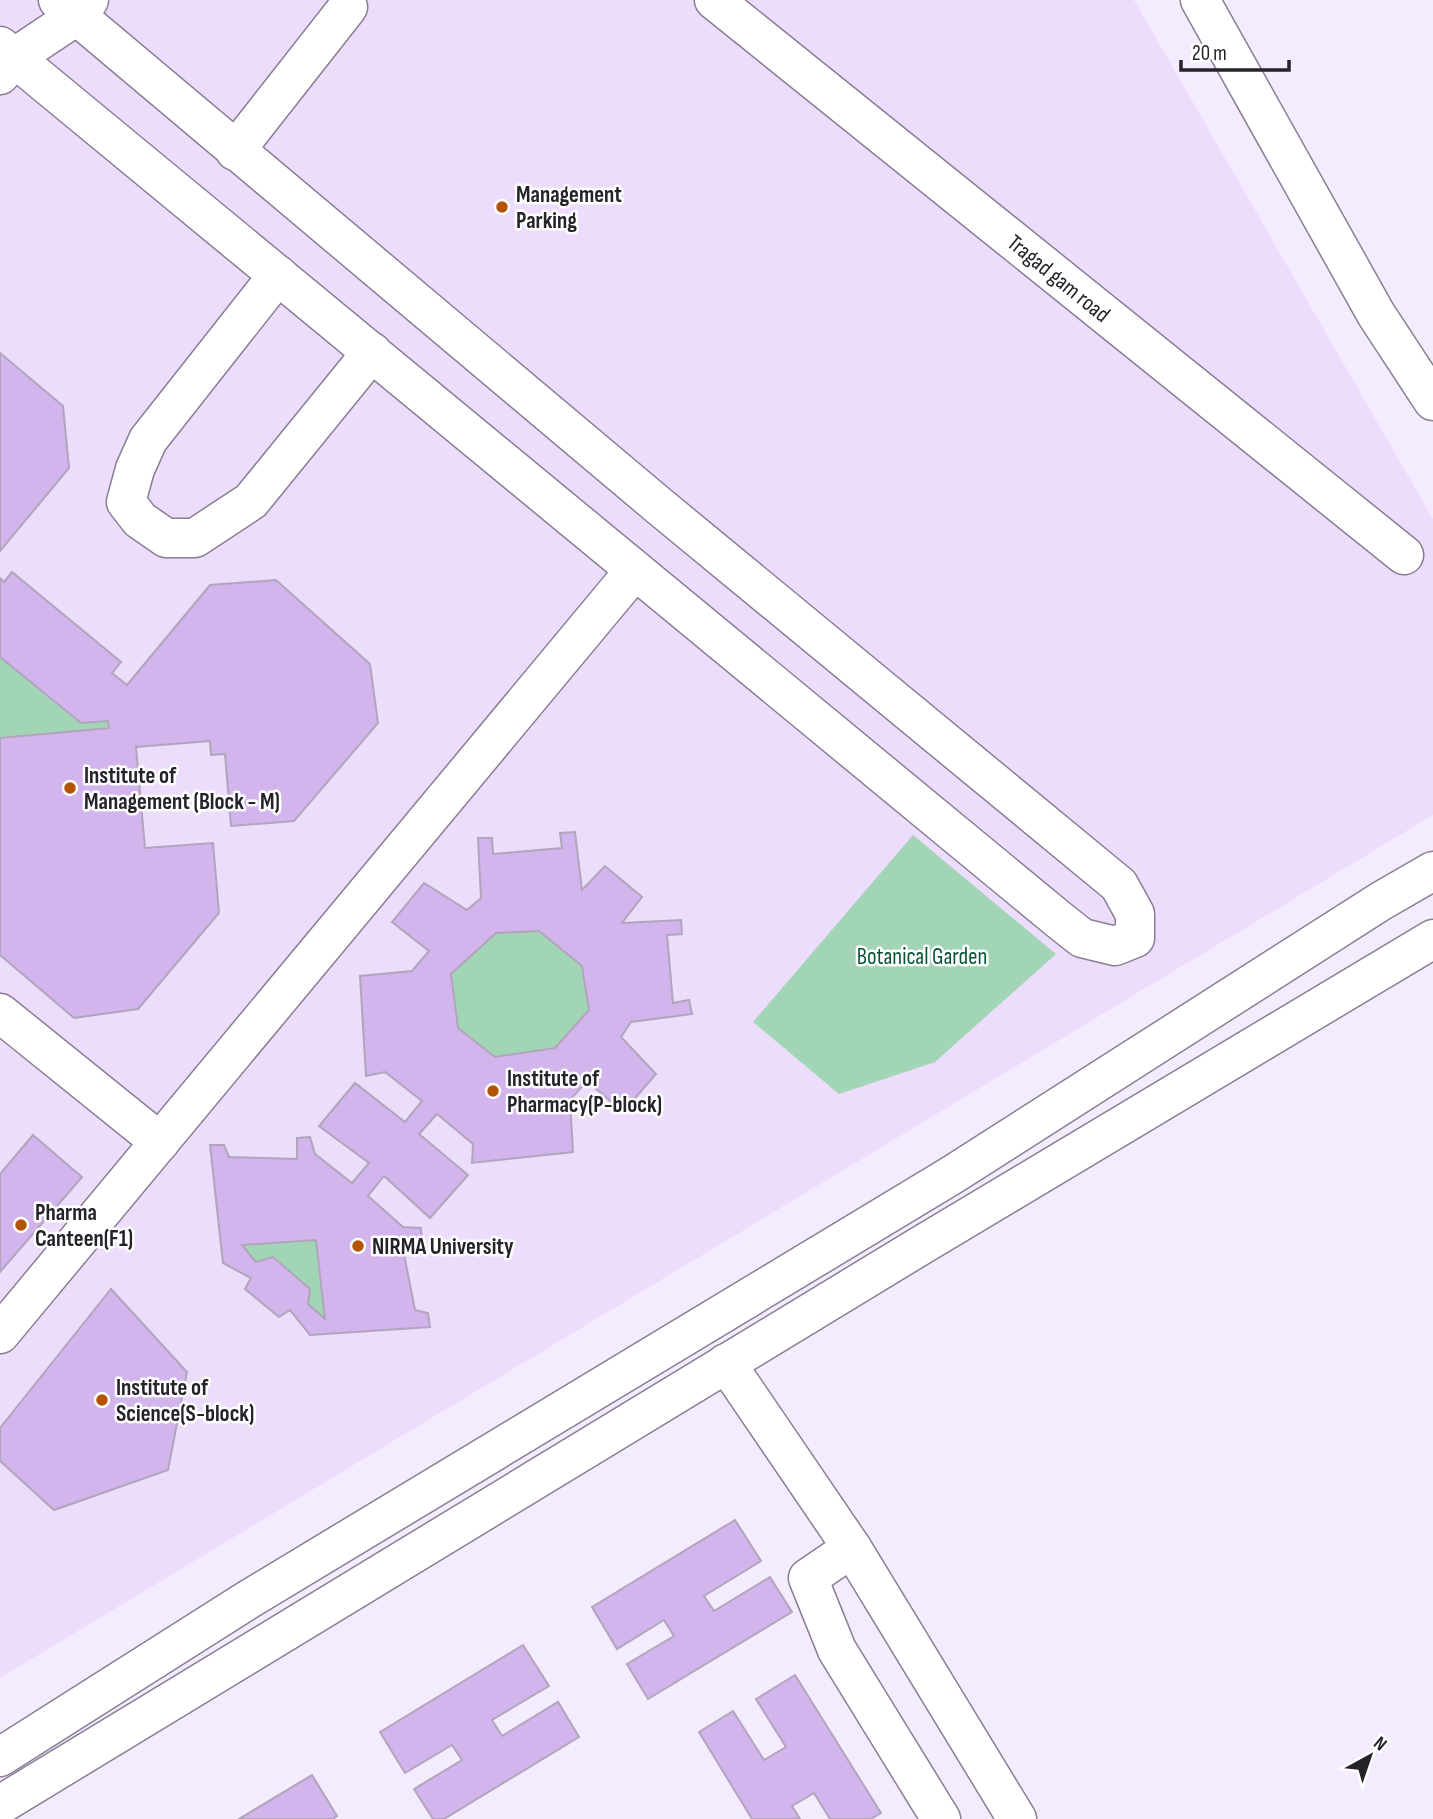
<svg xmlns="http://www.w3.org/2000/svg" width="1433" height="1819" font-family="'Sofia Sans Condensed',sans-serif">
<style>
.built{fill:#edddfc}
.green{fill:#a2d5b6}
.building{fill:#d1b5ec;stroke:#b1a5bc;stroke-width:2;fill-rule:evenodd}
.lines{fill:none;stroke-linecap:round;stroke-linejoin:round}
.minor-casing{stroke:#897e94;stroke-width:41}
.minor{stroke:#fff;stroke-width:38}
.poi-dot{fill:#b25305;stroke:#fff;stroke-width:2.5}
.labels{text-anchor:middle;stroke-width:5;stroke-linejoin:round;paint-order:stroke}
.poi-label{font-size:23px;font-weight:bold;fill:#26222a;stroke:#fff;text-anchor:start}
.street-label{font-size:23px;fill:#26222a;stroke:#fff}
.park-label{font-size:23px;fill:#065534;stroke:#fff}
</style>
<rect width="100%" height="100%" fill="#f4ebfe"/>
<path class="built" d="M0 0H1134L1433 519V815L0 1678Z"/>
<g class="green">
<path d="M0 657 80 723 108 721 109 728 0 738Z"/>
<path d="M913 835 1056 954 935 1062 839 1094 753 1022Z"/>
<path d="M539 931 582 966 589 1010 555 1048 495 1057 458 1028 451 974 496 933Z"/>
<path d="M316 1240 325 1319 256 1262 242 1245Z"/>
</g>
<g class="building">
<path d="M0 353 63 406 69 468 0 551Z"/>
<path d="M12 572 121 662 112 673 127 685 210 585 276 580 370 664 378 723 294 821 231 826 225 754 211 755 210 741 136 747 145 848 213 843 219 913 138 1009 74 1018 0 955V738L109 728 108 721 81 723 0 657V578L4 582Z"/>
<path d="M575 832 582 890 605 866 642 897 622 923 681 920 682 934 667 935 673 1003 689 1000 692 1014 631 1022 621 1037 656 1074 623 1112 587 1081 570 1100 573 1152 472 1163 473 1144 437 1114 419 1134 468 1175 430 1218 384 1176 368 1196 403 1227 421 1228 422 1241 402 1244 415 1310 428 1313 430 1327 310 1335 290 1310 279 1317 245 1289 251 1278 223 1263 210 1145H224L229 1157 297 1159V1138L310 1137 315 1154 352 1183 369 1163 319 1126 355 1083 405 1122 422 1101 385 1072 366 1076 360 976 412 971 429 951 392 922 424 883 467 910 481 898 478 838H492L493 854 562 848 560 833ZM539 931 582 966 589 1010 555 1048 495 1057 458 1028 451 974 496 933ZM316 1240 325 1319 308 1304 310 1289 273 1257 256 1262 242 1245Z"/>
<path d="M33 1135 82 1177 0 1272V1174Z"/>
<path d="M111 1289 187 1372 168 1470 54 1510 0 1461V1428Z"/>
<path d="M735 1520 761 1561 704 1596 714 1611 770 1577 792 1612 648 1699 627 1664 674 1636 664 1620 617 1649 592 1607Z"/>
<path d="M523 1645 549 1686 492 1720 502 1736 558 1702 579 1737 444 1819H433L414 1789 462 1760 452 1745 405 1773 380 1732Z"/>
<path d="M795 1675 881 1813 871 1819H830L814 1793 792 1806 800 1819H752L699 1732 733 1711 764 1760 786 1747 756 1699Z"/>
<path d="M312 1775 337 1816 333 1819H239Z"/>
</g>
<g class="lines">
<defs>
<g id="minor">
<path d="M714 0 1404 555"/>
<path d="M1200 0 1376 314 1433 401"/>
<path d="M0 46 1058 919 1082 938 1115 946 1135 938V914L1119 885 658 505 58 0"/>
<path d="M0 75 15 57 78 15 89 0"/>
<path d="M235 151 348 7"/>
<path d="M278 275 148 440 135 469 126 502 140 520 166 538H195L251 501 372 352"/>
<path d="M0 1013 160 1142"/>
<path d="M0 1334 635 570"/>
<path d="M726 1363 852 1548 1017 1819"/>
<path d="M852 1548 808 1578 837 1650 941 1819"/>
<path d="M0 1757 246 1601 952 1175 1381 901 1433 871"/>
<path d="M0 1805 920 1246 1433 939"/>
</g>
</defs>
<use href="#minor" class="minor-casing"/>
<use href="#minor" class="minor"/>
</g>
<g class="poi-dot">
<circle cx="502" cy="207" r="7"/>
<circle cx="70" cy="788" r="7"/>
<circle cx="493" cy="1091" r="7"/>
<circle cx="21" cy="1225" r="7"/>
<circle cx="358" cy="1246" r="7"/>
<circle cx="102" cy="1400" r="7"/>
</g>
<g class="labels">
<g class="poi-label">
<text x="516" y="202">Management<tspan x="516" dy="26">Parking</tspan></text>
<text x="84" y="783">Institute of<tspan x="84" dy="26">Management (Block - M)</tspan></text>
<text x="507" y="1086">Institute of<tspan x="507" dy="26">Pharmacy(P-block)</tspan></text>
<text x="35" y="1220">Pharma<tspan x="35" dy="26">Canteen(F1)</tspan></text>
<text x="372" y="1254">NIRMA University</text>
<text x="116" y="1395">Institute of<tspan x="116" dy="26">Science(S-block)</tspan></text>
</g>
<g class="street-label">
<text transform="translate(1059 278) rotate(39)" y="8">Tragad gam road</text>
</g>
<g class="park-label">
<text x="922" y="964">Botanical Garden</text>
</g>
</g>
<g transform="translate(1370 1756) rotate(40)" stroke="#ffffff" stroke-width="5" paint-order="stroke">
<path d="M0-5L12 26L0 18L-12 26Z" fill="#26222a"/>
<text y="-10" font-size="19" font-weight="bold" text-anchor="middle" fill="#26222a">N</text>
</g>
<path d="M1181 60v10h108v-10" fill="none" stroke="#26222a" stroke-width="3.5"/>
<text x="1192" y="60" font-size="21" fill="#26222a" stroke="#ffffff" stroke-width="5" paint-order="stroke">20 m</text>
</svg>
